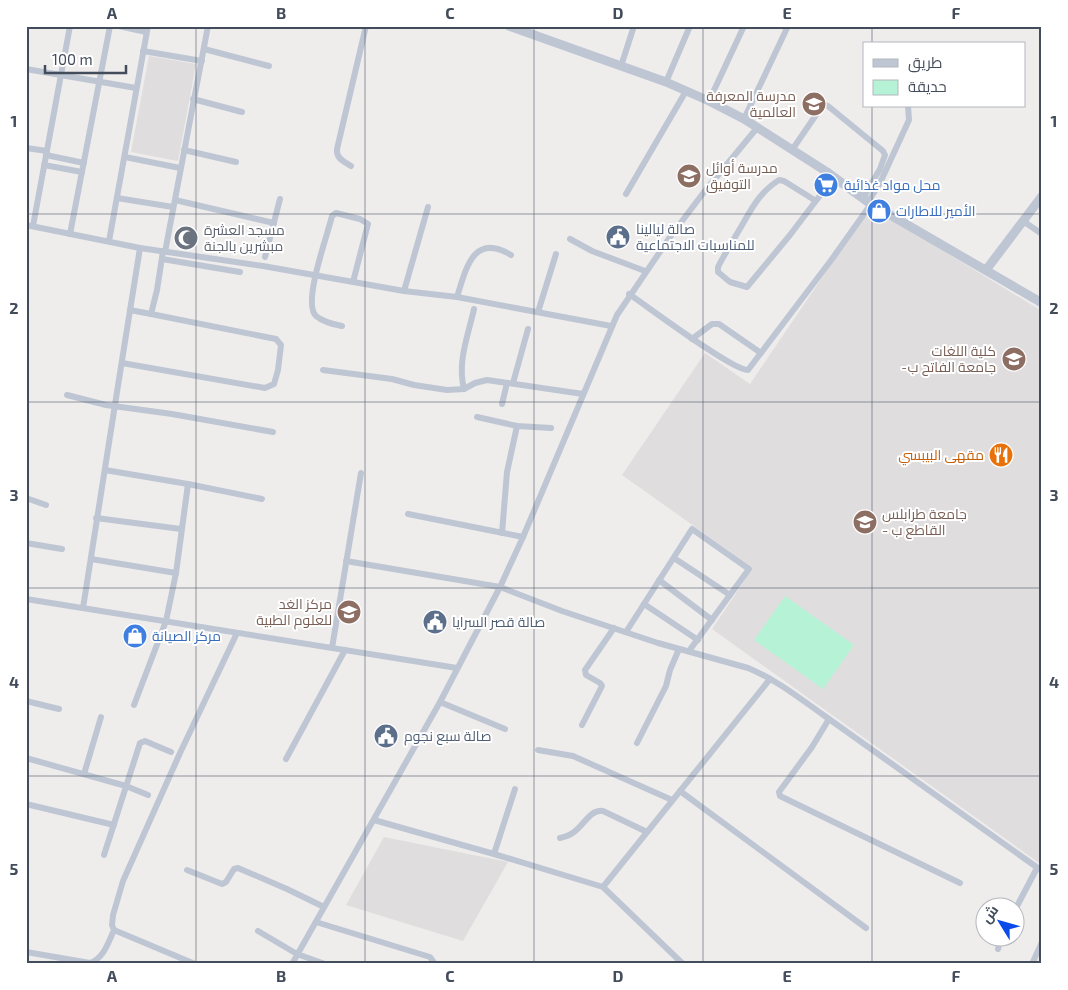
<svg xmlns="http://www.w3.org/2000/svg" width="1068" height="990" font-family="'Exo 2',Cairo,sans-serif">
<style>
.education{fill:#e0ddde}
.green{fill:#b5f2d6}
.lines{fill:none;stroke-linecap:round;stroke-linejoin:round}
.minor{stroke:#bec6d3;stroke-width:6}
.tertiary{stroke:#bec6d3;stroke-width:9}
.grid{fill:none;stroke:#434c5b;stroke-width:1;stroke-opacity:0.55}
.labels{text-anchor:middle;stroke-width:4;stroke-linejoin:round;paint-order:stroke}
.education-label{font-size:14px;fill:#785e54;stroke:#fff;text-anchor:end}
.shop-label{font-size:14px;fill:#366cbe;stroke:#fff;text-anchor:start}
.service-label{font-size:14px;fill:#4e5e75;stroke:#fff;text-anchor:start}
.worship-label{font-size:14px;fill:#5b616d;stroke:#fff;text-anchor:start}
.food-label{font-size:14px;fill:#c56008;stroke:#fff;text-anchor:end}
.neatline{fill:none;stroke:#434c5b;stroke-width:2}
.grid-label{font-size:16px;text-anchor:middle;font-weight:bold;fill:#434c5b}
</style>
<rect width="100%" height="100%" fill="#efecec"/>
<g class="education">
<path d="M149 56 196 64 178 161 131 152Z"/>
<path d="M868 210 876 215 886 216 1042 311V865L712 629 753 568 622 475 705 353 750 384Z"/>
<path d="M384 837 508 862 463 941 346 905Z"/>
</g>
<path class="green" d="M785 596 854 645 823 689 754 640Z"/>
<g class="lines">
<g class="minor">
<path d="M119 26 146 32"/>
<path d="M204 49 269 66"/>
<path d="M143 51 202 61"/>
<path d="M621 66 634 26"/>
<path d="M26 69 136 88"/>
<path d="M666 82 690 26"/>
<path d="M193 99 242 112"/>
<path d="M709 101 744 26"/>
<path d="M744 119 788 26"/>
<path d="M26 148 47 151"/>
<path d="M184 150 236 162"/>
<path d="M792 150 820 109 825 105 828 106 883 151 885 155 880 169 863 198"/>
<path d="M46 155 84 163"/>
<path d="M125 157 180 168"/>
<path d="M44 165 82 172"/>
<path d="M351 166C343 161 336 158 337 149L366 26"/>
<path d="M626 194 686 91"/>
<path d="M117 198 173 207"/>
<path d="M175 200 274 223"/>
<path d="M816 201 784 181 779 180C758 193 750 212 738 232 731 244 724 255 718 267V272L730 282 747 287 790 235 834 177"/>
<path d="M868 202 880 183 909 120 908 106"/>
<path d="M1023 221 1042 234"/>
<path d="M26 225 140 248 263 266 404 291 457 297 611 326"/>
<path d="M33 226 70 26"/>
<path d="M70 234 110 26"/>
<path d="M570 239 592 251 645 271"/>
<path d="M109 241 148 26"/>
<path d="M165 252 208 26"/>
<path d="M265 257 280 199"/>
<path d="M162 259 240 272"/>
<path d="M404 291 428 207"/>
<path d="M629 294C647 306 733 371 748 370L832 259 871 204"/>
<path d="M457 297C466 269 473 232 511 255"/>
<path d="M130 310 151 314"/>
<path d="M538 312 556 254"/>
<path d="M342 326C333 324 323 322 316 316 302 303 328 234 332 216L336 213 360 219 368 224 353 282"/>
<path d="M692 339 712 324H719L761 353"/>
<path d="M122 363 265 388 274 384 278 370 281 345 276 339 151 314 157 290 163 251"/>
<path d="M323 370 392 379 414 385 447 390 464 389 475 383 487 380 583 394"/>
<path d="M513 383 528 329"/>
<path d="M464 389C457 362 468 336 474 309"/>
<path d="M67 395 106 405 172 414 273 432"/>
<path d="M502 404 507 383"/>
<path d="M477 417 517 426 551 428"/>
<path d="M105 470 188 484 262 499"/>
<path d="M26 498 46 505"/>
<path d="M408 514 523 537"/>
<path d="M96 518 181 529"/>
<path d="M502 533 507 472 517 426"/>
<path d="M26 543 62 549"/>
<path d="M674 558 730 595"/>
<path d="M91 559 176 573"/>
<path d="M346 561 500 587 562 611 658 643 748 668C775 679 798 697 822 714L1042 871"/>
<path d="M659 580 712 620"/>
<path d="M26 599 457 668"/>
<path d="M644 604 698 640"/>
<path d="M83 608C101 488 121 368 140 248"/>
<path d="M626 632 692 529 749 569 689 651"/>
<path d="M332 648 361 473"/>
<path d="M26 701 59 709"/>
<path d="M440 702 505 729"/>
<path d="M134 705 166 621 176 573 188 484"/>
<path d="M829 719 812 747 779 792 780 796 960 883"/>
<path d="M582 725 602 686 600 683 586 675 585 670 614 628"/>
<path d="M637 743 666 686 670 670 679 649"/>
<path d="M538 750 573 756 672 800"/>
<path d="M26 758 126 786 148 795"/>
<path d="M286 759 345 650"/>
<path d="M84 774 101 717"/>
<path d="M680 791 866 928"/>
<path d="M26 804 114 825"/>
<path d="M374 820 494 854 603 887 683 964"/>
<path d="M560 838C564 837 568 836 571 834 583 828 589 809 603 811L647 832"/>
<path d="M494 854 515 789"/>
<path d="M104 855 140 743 145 741 171 752"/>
<path d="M187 870 222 884 226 882 234 869 238 868 287 889 324 907"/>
<path d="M603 887 770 679"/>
<path d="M1016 908 1037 868"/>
<path d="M316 922 430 957 435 964"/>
<path d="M114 930 195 964"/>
<path d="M258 931 297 954 325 964"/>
<path d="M998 949 1001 938"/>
<path d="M26 952 90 963C104 958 108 943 114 930L112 925 113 915 123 881 180 753 237 633"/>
<path d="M292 964 440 702 500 587 523 537 617 315 670 237 704 192 757 128"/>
<path d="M1032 964 1042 942"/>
</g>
<g class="tertiary">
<path d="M509 26 666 82 709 101 744 119 827 172 868 202 1042 303"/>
<path d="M986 270 1042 196"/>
</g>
</g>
<path class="grid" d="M196 26V964M365 26V964M534 26V964M703 26V964M872 26V44M872 106V964M26 214H1042M26 402H1042M26 588H1042M26 776H1042"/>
<defs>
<symbol id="school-disc" viewBox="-11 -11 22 22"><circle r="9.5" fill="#8d6e63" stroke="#fff"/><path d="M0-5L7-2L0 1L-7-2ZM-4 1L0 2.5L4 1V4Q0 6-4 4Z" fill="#fff"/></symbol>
<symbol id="supermarket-disc" viewBox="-11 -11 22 22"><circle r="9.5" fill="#3f7fe0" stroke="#fff"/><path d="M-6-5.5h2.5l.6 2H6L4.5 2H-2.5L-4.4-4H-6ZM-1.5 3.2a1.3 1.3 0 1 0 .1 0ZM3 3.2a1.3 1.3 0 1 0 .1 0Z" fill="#fff"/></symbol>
<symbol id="shop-disc" viewBox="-11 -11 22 22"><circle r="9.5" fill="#3f7fe0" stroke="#fff"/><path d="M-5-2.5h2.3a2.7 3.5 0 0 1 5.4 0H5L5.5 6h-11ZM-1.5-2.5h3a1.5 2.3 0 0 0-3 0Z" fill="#fff"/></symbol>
<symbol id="civic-disc" viewBox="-11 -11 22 22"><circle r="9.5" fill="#5c6f8a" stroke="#fff"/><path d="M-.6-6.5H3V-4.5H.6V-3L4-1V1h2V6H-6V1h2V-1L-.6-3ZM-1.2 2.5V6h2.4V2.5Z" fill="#fff"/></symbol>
<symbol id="mosque-disc" viewBox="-11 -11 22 22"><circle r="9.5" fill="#6b7280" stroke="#fff"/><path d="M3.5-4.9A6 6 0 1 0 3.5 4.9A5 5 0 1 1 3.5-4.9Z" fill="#fff"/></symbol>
<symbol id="university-disc" viewBox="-11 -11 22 22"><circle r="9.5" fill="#8d6e63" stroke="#fff"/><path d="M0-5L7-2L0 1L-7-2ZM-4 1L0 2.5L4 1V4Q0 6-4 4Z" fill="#fff"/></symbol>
<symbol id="restaurant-disc" viewBox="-11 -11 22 22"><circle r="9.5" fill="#e8710a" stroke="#fff"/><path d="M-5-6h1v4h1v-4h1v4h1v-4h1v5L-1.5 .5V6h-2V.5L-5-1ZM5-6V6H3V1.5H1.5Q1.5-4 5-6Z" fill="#fff"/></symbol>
</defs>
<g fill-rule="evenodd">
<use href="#school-disc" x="800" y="90" width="28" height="28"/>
<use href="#school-disc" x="675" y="162" width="28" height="28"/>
<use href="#supermarket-disc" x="812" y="171" width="28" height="28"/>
<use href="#shop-disc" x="865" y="197" width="28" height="28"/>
<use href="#civic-disc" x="604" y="223" width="28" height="28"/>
<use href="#mosque-disc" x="172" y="224" width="28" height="28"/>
<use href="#university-disc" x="1000" y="345" width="28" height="28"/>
<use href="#restaurant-disc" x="987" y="441" width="28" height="28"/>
<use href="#university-disc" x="851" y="508" width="28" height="28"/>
<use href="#school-disc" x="335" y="598" width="28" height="28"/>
<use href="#civic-disc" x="421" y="608" width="28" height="28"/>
<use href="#shop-disc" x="121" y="622" width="28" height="28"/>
<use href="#civic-disc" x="372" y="722" width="28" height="28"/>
</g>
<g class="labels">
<g class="education-label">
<text x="796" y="101">مدرسة المعرفة<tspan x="796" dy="16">العالمية</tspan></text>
<text x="706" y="173" text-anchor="start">مدرسة أوائل<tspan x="706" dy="16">التوفيق</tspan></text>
<text x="996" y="356">كلية اللغات<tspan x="996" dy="16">-جامعة الفاتح ب</tspan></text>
<text x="882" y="519" text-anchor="start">جامعة طرابلس<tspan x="882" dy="16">- القاطع ب</tspan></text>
<text x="332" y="609">مركز الغد<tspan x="332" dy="16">للعلوم الطبية</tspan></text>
</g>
<g class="shop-label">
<text x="844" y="190">محل مواد غذائية</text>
<text x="896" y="216">الأمير للاطارات</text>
<text x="152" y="641">مركز الصيانة</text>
</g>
<g class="service-label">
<text x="636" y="234">صالة ليالينا<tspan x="636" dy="16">للمناسبات الاجتماعية</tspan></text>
<text x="452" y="627">صالة قصر السرايا</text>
<text x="404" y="741">صالة سبع نجوم</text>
</g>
<g class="worship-label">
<text x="204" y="235">مسجد العشرة<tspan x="204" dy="16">مبشرين بالجنة</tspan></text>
</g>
<g class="food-label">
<text x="984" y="460">مقهى البيبسي</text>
</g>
</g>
<rect width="1068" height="990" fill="none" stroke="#ffffff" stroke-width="55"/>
<rect x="863" y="42" width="162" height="65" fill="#ffffff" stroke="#b4b7bd"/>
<rect x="873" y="59" width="25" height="8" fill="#bec6d3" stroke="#b4b7bd"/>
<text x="908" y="68" font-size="15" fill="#434c5b">طريق</text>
<rect x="873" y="80" width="25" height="15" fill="#b5f2d6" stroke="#b4b7bd"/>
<text x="908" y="92" font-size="15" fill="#434c5b">حديقة</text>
<g transform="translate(1000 922) rotate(307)"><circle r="24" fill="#ffffff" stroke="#b4b7bd"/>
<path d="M0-4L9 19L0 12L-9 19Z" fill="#0b4bea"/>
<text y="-8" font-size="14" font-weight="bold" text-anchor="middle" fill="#434c5b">ش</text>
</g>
<path d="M45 65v8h81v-8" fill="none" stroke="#434c5b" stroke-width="2.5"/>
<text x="52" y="65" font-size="15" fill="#434c5b" stroke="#ffffff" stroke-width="4" paint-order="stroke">100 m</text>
<rect x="28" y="28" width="1012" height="934" class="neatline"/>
<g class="grid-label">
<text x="112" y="19">A</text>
<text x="281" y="19">B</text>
<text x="450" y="19">C</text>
<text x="618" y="19">D</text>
<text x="787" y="19">E</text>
<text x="956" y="19">F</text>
<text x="14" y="127">1</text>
<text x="1054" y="127">1</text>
<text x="14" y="314">2</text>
<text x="1054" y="314">2</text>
<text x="14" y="501">3</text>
<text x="1054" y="501">3</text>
<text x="14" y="688">4</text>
<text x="1054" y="688">4</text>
<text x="14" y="875">5</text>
<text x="1054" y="875">5</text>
<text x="112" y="982">A</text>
<text x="281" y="982">B</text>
<text x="450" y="982">C</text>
<text x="618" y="982">D</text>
<text x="787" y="982">E</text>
<text x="956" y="982">F</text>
</g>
</svg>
